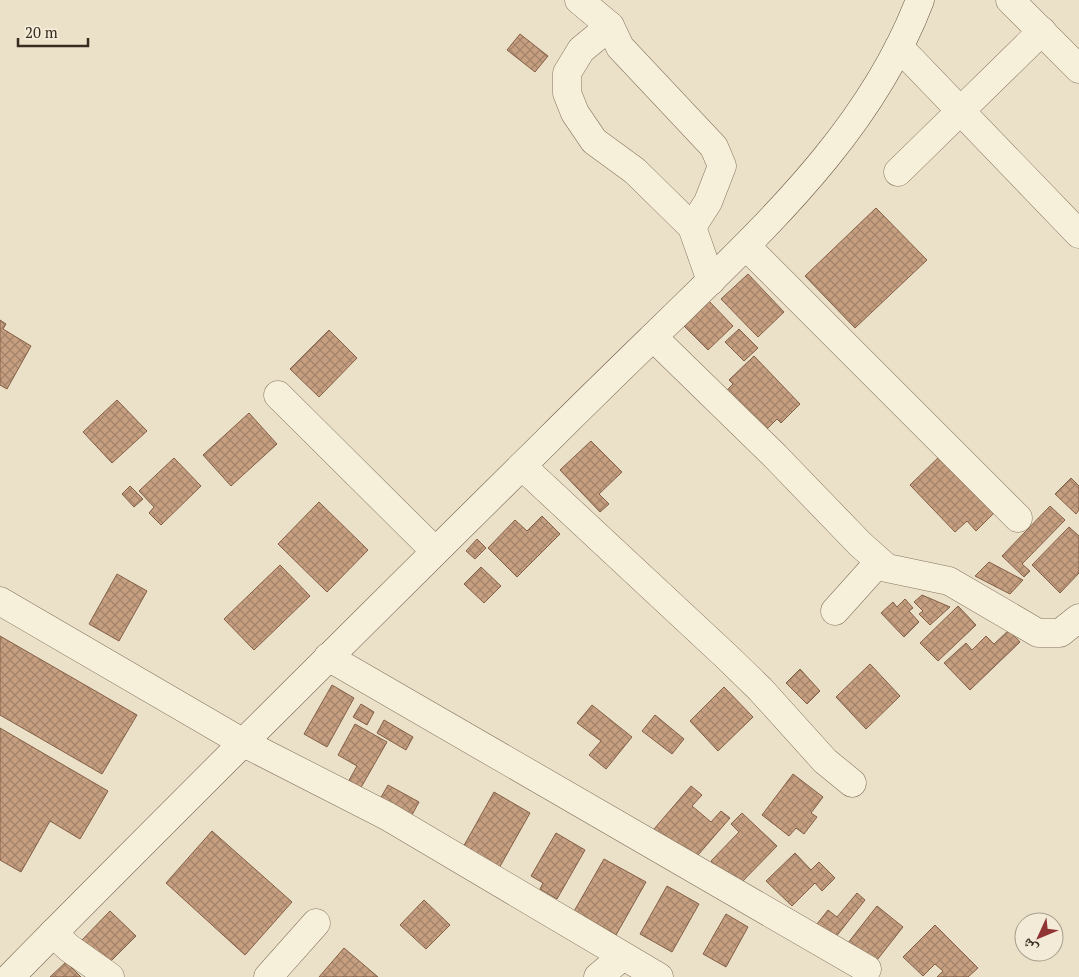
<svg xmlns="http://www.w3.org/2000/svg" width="1079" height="977" font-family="'PT Serif','Noto Naskh Arabic',serif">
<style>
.building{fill:url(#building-cross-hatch);stroke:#835f46}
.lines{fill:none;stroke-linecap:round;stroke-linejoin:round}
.street-casing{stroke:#86745e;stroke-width:29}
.secondary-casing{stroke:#675541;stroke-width:29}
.street{stroke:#f6efda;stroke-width:28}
.secondary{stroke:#f6efda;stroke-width:28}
</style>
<defs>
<pattern id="building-cross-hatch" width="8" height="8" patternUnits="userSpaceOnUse" patternTransform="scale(1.25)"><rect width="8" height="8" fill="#c69f81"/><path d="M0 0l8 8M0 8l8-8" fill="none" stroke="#a28269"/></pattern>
</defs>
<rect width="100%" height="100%" fill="#ebe1c8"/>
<g class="building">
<path d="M520 34 548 56 535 72 507 50Z"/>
<path d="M876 208 927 260 855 328 805 276Z"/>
<path d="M748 274 784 312 758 337 721 299Z"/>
<path d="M706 298 733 326 708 350 681 323Z"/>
<path d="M0 320 6 324 3 329 31 346 7 389 0 385Z"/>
<path d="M739 329 758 348 744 361 725 342Z"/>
<path d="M329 330 357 358 319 397 290 369Z"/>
<path d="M754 356 800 404 781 423 777 419 766 430 727 390 733 384 729 380Z"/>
<path d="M117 400 147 431 112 463 83 432Z"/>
<path d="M249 413 277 444 231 486 203 455Z"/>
<path d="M591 441 622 472 599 494 609 504 600 512 560 470Z"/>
<path d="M941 455 995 512 976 531 967 521 955 532 910 485Z"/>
<path d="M174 458 201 486 161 525 149 513 154 507 139 491Z"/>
<path d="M1071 478 1079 486V510L1076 514 1055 494Z"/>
<path d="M130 486 143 499 134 507 122 494Z"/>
<path d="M319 502 368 550 327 592 278 544Z"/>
<path d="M1050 506 1065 520 1022 564 1030 571 1024 577 1002 556Z"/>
<path d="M542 516 560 534 517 577 488 548 515 520 527 531Z"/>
<path d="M1069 527 1079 536V573L1060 593 1032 565Z"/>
<path d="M477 539 486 548 475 559 466 551Z"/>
<path d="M989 562 1023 580 1010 594 975 576Z"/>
<path d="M280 565 310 596 254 650 224 619Z"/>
<path d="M481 567 501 586 484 603 464 584Z"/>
<path d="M117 574 147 591 119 641 89 624Z"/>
<path d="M922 595 950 607 930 625 919 614 923 611 914 602Z"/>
<path d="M905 599 913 608 909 611 919 622 904 637 881 613 893 602 897 607Z"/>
<path d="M958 606 976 625 938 661 920 643Z"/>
<path d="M1009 630 1020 642 970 690 944 663 966 643 972 650 986 636 994 644Z"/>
<path d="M0 636 137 715 102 774 0 715Z"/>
<path d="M870 664 900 696 866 729 836 697Z"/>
<path d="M800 669 820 691 807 704 786 683Z"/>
<path d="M332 685 354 698 327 747 304 734Z"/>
<path d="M724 687 753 717 718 751 690 721Z"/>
<path d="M361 704 374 712 367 725 353 717Z"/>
<path d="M592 705 632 737 606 769 589 755 601 741 577 723Z"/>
<path d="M655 715 684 739 672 754 642 731Z"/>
<path d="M384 720 413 737 406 750 377 733Z"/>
<path d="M355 724 387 742 359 791 347 784 357 766 338 755Z"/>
<path d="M0 728 108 791 80 839 50 821 21 872 0 860Z"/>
<path d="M793 774 823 797 811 813 817 817 804 834 796 828 789 836 762 815Z"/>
<path d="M388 785 419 802 407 824 376 806Z"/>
<path d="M691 786 702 795 692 806 711 822 721 811 730 818 692 862 654 829Z"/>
<path d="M494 792 530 813 498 870 462 849Z"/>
<path d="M742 813 777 846 738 886 711 861 739 832 731 824Z"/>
<path d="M212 831 292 902 245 955 166 883Z"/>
<path d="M556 833 585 850 557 899 540 889 543 883 531 876Z"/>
<path d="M795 853 811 870 819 862 835 878 822 891 815 883 792 906 766 881Z"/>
<path d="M604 859 646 882 616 935 592 921 587 930 569 920Z"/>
<path d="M667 886 699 904 672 952 640 934Z"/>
<path d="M857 893 865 900 835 938 817 924 828 910 837 917Z"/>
<path d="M424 900 450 925 426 949 400 925Z"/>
<path d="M877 906 903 927 870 969 844 948Z"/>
<path d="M110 911 136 936 106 966 81 941Z"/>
<path d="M726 914 748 927 726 967 703 954Z"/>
<path d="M935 925 978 968 968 977H937L943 971 935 964 923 976 903 957Z"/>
<path d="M344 948 378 977H319Z"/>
<path d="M66 962 81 977H50Z"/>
</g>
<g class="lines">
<defs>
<g id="street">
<path d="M579 0 610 26 620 47 714 147 722 166 708 202 692 227"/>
<path d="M1010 0 1079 69"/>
<path d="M610 26 581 50 567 73V93L575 113 594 141 635 171 692 227 711 281"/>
<path d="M899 47 1079 234"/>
<path d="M898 172 1042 31"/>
<path d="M746 246 1018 518"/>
<path d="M653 337 775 456 860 544 887 568 949 581 1038 633H1060L1079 618"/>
<path d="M278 395 435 551"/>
<path d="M522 466 726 656 760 689 825 761 852 783"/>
<path d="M0 601 242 742 387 816 659 977"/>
<path d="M835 611 879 562"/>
<path d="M328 657 867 969"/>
<path d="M53 933 69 948 110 977"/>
<path d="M268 977 316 923"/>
<path d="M598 977 622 957"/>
</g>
<path id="secondary" d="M10 977C188 796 368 618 549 439 598 390 648 342 698 293 786 207 875 118 920 0"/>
</defs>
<use href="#street" class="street-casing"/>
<use href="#secondary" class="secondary-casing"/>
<use href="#street" class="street"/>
<use href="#secondary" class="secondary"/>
</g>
<g transform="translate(1039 937) rotate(226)"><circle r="24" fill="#f3ebd7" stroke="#a89f8e"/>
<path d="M0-4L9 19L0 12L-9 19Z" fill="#903433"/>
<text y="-8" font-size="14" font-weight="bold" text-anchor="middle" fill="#372c21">ش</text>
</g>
<path d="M18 38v8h70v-8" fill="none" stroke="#372c21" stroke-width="2.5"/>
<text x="25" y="38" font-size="15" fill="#372c21" stroke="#f3ebd7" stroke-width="4" paint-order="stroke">20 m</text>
</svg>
